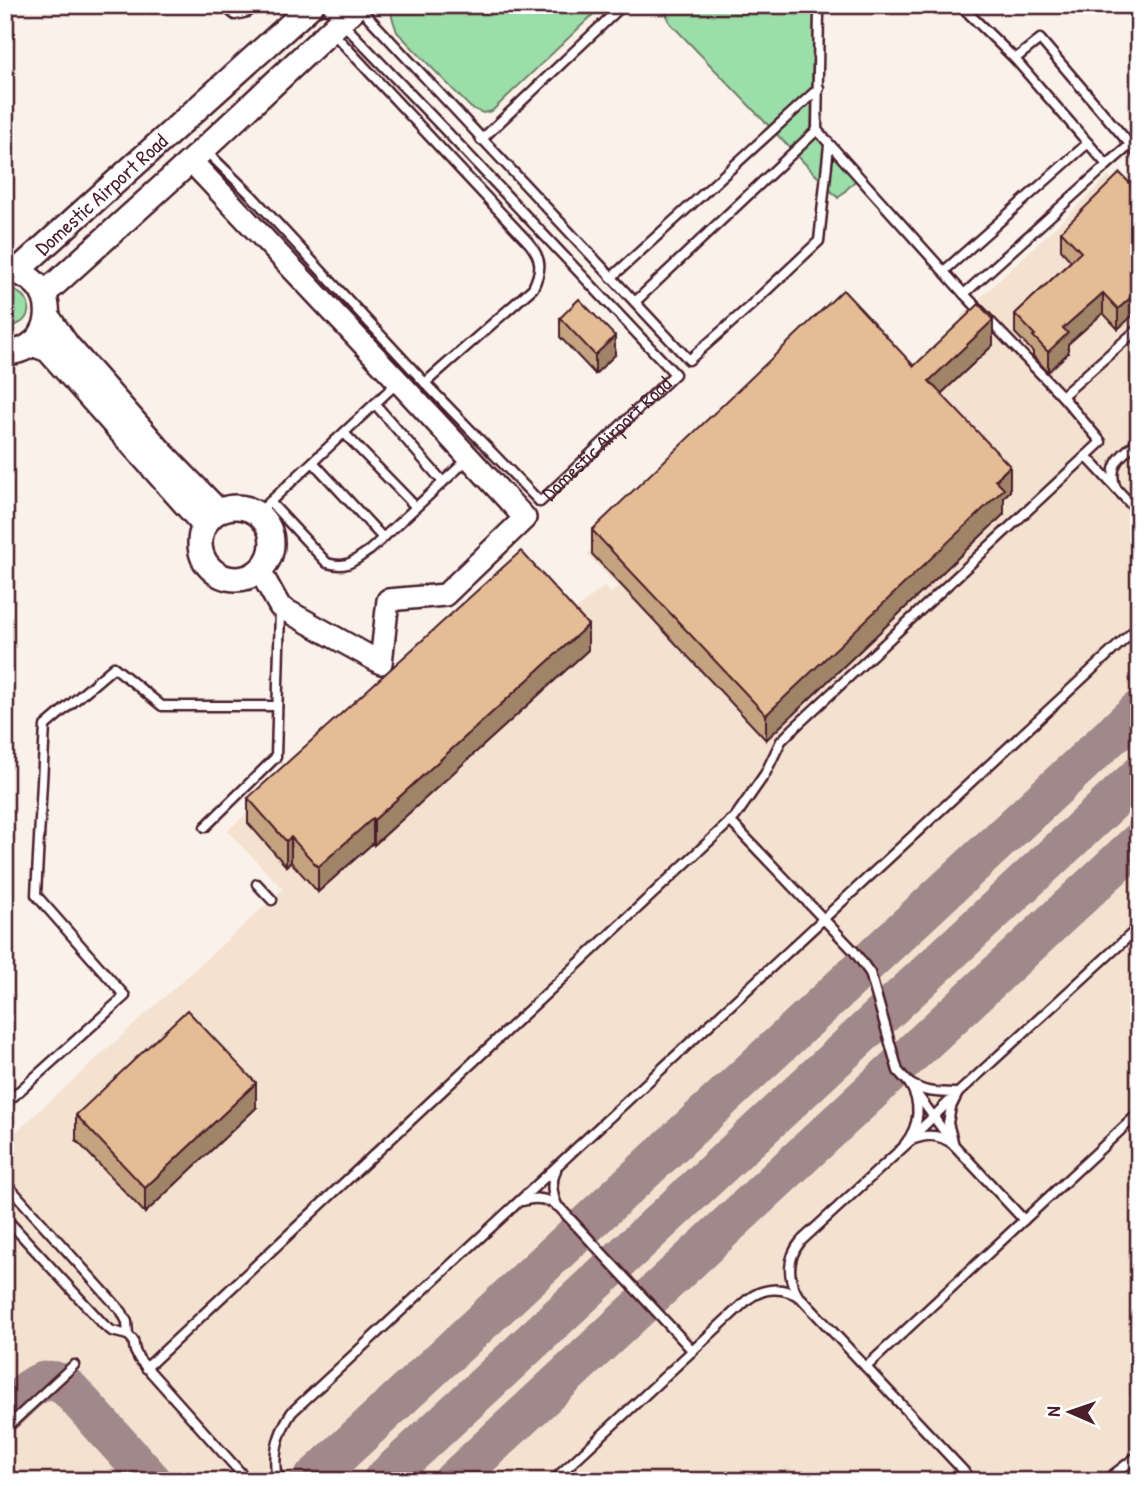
<svg xmlns="http://www.w3.org/2000/svg" width="1144" height="1486" font-family="'Patrick Hand',sans-serif">
<style>
.built{fill:#f4e2d0}
.green{fill:#9bdea9;stroke:#727e6a;stroke-width:2}
.lines{fill:none;stroke-linecap:round;stroke-linejoin:round}
.taxiway{stroke:#a2888a;stroke-width:40}
.service-casing{stroke:#4a1f2b;stroke-width:13}
.tertiary-casing{stroke:#4a1f2b;stroke-width:26}
.secondary-casing{stroke:#4a1f2b;stroke-width:28}
.service{stroke:#fff;stroke-width:8}
.tertiary{stroke:#fff;stroke-width:21}
.secondary{stroke:#fff;stroke-width:23}
.wall{fill:#c5a380;stroke:#4a1f2b;stroke-width:2}
.shaded-wall{fill:#a08468;stroke:#4a1f2b;stroke-width:2}
.building{fill:#e5bd95;stroke:#4a1f2b;stroke-width:2}
.labels{text-anchor:middle;stroke-width:7;stroke-linejoin:round;paint-order:stroke}
.street-label{font-size:21px;fill:#4a1f2b;stroke:#fff}
</style>
<rect width="100%" height="100%" fill="#faf2ea"/>
<filter id="ink" filterUnits="userSpaceOnUse"><feTurbulence type="fractalNoise" baseFrequency=".0143" numOctaves="2"/><feDisplacementMap in="SourceGraphic" scale="14" xChannelSelector="R" yChannelSelector="G"/><feConvolveMatrix kernelMatrix="1 2 1 2 8 2 1 2 1" color-interpolation-filters="sRGB"/></filter>
<g filter="url(#ink)">
<path class="built" d="M1109 176 1116 182 1128 176 1139 188V1471L1126 1481H5V1142L283 889 227 831 520 569 567 617 604 586 611 593 618 587 587 554 842 309 921 392 975 342 960 317Z"/>
<g class="green">
<path d="M391 5H603L492 111 483 113 471 108 397 32 392 17Z"/>
<path d="M663 5H805L814 15 811 130 857 179 838 198 670 23Z"/>
<path d="M11 290C38 296 32 330 5 325V291Z"/>
</g>
<g class="lines">
<g class="taxiway">
<path d="M5 1412C24 1395 43 1367 69 1389L152 1481"/>
<path d="M311 1481 1139 710"/>
<path d="M382 1481 1139 776"/>
<path d="M453 1481 1139 842"/>
</g>
<defs>
<g id="service">
<path d="M223 5 235 15 248 12 254 5"/>
<path d="M816 5 819 12 817 130 964 294 1107 165 1015 59 960 5"/>
<path d="M359 7 689 360 749 307 819 241 829 145"/>
<path d="M333 33 529 243C542 259 542 269 533 288L425 383"/>
<path d="M1015 59 1040 39 1139 155"/>
<path d="M481 140 623 5"/>
<path id="s1" d="M205 150 251 195 425 383 540 502 675 374 446 131 325 5"/>
<path d="M1107 165 1130 145"/>
<path d="M944 271 1088 143"/>
<path d="M611 278 819 88"/>
<path d="M635 302 817 130"/>
<path d="M1062 396 1139 328"/>
<path d="M375 404 443 482"/>
<path d="M344 433 416 507"/>
<path d="M1086 456 1139 513"/>
<path d="M313 462 383 538"/>
<path d="M1115 486C1108 463 1123 454 1139 440"/>
<path d="M270 502 327 563C348 569 353 561 370 550L469 458"/>
<path d="M257 514 398 382"/>
<path d="M730 821 854 951 870 973 898 1071 909 1083 954 1145C940 1134 926 1133 910 1141L801 1241C787 1258 787 1277 798 1296"/>
<path d="M205 827 276 757 280 610"/>
<path d="M257 884 272 900"/>
<path d="M909 1083C927 1094 937 1092 958 1093L905 1144C920 1125 922 1103 909 1083Z"/>
<path d="M5 1104 125 996 36 895 45 726 114 667 162 706H277"/>
<path d="M556 1170C551 1182 551 1193 557 1205"/>
<path d="M5 1185 12 1190 122 1312 127 1322 128 1335 133 1340 135 1351 139 1359 248 1481"/>
<path d="M523 1201C537 1196 549 1199 560 1208L693 1351"/>
<path d="M5 1220 11 1224 104 1325 112 1331 128 1335"/>
<path d="M1024 1220 954 1145 948 1123 951 1107 958 1093 1139 927"/>
<path d="M866 1367 1139 1113"/>
<path d="M146 1368 735 817 765 774 781 741 793 729 1101 442 1062 396 964 294"/>
<path d="M5 1429 74 1365"/>
<path d="M283 1481 276 1473C273 1450 279 1431 292 1412L1139 626"/>
<path d="M555 1481 560 1474 747 1300C763 1287 783 1286 801 1298L973 1481"/>
<path d="M1105 1481 1139 1455"/>
</g>
<path id="tertiary" d="M191 161 398 381 525 518 445 595 388 600 381 663 280 607 260 571"/>
<g id="secondary">
<path d="M5 270C63 276 60 351 5 353"/>
<path id="s2" d="M17 271 312 5"/>
<path d="M44 294 204 149 358 5"/>
<path d="M48 317 67 345 162 453 218 511"/>
<path d="M32 344 48 350 204 525"/>
<circle cx="236" cy="543" r="36"/>
</g>
</defs>
<use href="#service" class="service-casing"/>
<use href="#tertiary" class="tertiary-casing"/>
<use href="#secondary" class="secondary-casing"/>
<use href="#service" class="service"/>
<use href="#tertiary" class="tertiary"/>
<use href="#secondary" class="secondary"/>
</g>
<g class="wall">
<path d="M1139 193 1118 329 1103 313 1068 344V353L1048 372 1033 356V352L1015 333V314L1071 261 1061 250V231Z"/>
<path d="M560 318 615 355 595 374 560 337Z"/>
<path d="M993 345 941 394 1010 491 1004 497V514L766 740 592 554V530L914 366Z"/>
<path d="M588 650 374 845 373 843 318 892 291 862 286 866 248 823V798Z"/>
<path d="M256 1108 145 1213 76 1140V1115Z"/>
</g>
<g class="shaded-wall">
<path d="M1139 290V310L1118 329V309Z"/>
<path d="M1103 293V313L1068 344V353L1048 372V352L1063 328Z"/>
<path d="M993 320V345L929 405V381Z"/>
<path d="M615 336V355L595 374V355Z"/>
<path d="M1010 466V491L1004 497V514L766 740V715Z"/>
<path d="M588 625V650L374 845V820Z"/>
<path d="M373 818V843L318 892V867Z"/>
<path d="M291 837V862L286 866V841Z"/>
<path d="M256 1083V1108L145 1213V1188Z"/>
</g>
<g class="building">
<path d="M1120 173 1139 193V290L1118 309 1103 293 1063 328 1068 333 1048 352 1033 336 1035 335 1015 314 1081 252 1061 231Z"/>
<path d="M843 290 914 366 979 304 993 320 929 381 1010 466 995 480 1004 489 766 715 592 530Z"/>
<path d="M579 299 615 336 595 355 560 318Z"/>
<path d="M521 551 588 625 374 820 373 818 318 867 291 837 286 841 248 798Z"/>
<path d="M187 1010 256 1083 145 1188 76 1115Z"/>
</g>
</g>
<g class="labels">
<g class="street-label">
<text dy="7" stroke="none"><textPath href="#s2" startOffset="114">Domestic Airport Road</textPath></text>
<text dy="7" stroke="none"><textPath href="#s1" startOffset="578">Domestic Airport Road</textPath></text>
</g>
</g>
<rect width="1144" height="1486" fill="none" stroke="#fff" stroke-width="28"/>
<rect x="14" y="14" width="1116" height="1458" fill="none" stroke="#4a1f2b" stroke-width="2.5" filter="url(#ink)"/>
<g transform="translate(1070 1412) rotate(272)" stroke="#ffffff" stroke-width="5" paint-order="stroke">
<path d="M0-5L12 26L0 18L-12 26Z" fill="#4a1f2b"/>
<text y="-10" font-size="19" font-weight="bold" text-anchor="middle" fill="#4a1f2b">N</text>
</g>
</svg>
